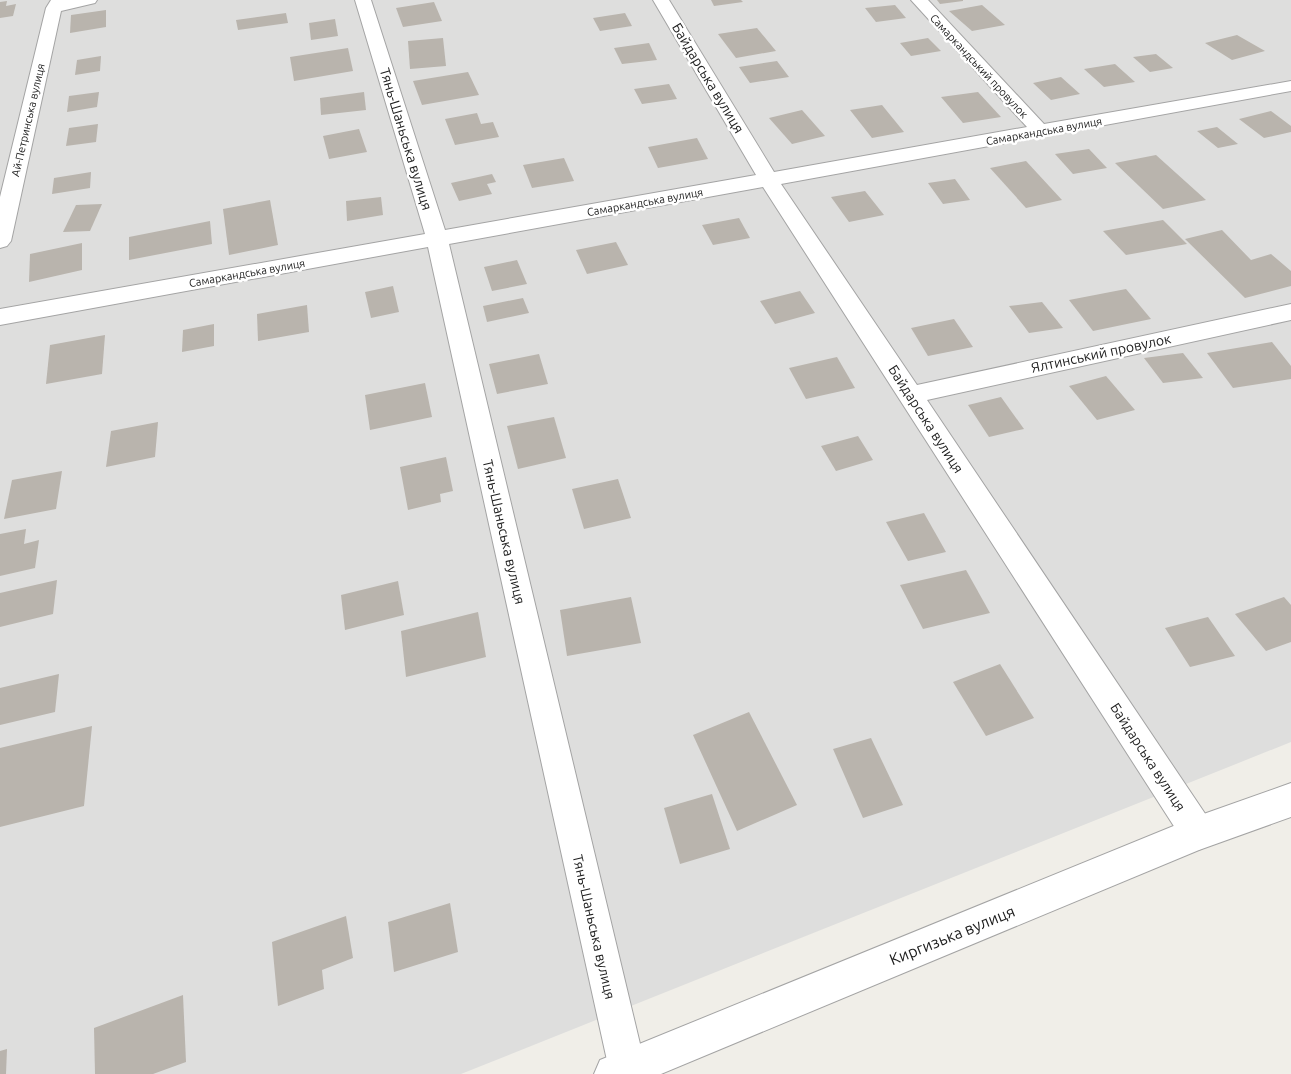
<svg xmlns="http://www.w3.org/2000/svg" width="1291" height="1074" font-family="Ubuntu,sans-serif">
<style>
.residential{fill:#dededd}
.building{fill:#b9b4ad}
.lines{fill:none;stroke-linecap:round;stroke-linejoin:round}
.minor-casing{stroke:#a4a4a4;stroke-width:2}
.tertiary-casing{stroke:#a4a4a4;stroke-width:2}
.minor{fill:#fff;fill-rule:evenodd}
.tertiary{fill:#fff;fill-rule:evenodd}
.labels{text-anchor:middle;stroke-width:5;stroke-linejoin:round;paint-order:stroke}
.far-street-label{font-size:11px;fill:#202020;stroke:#fff}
.street-label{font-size:14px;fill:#202020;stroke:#fff}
.near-street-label{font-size:16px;fill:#202020;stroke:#fff}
</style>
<rect width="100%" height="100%" fill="#f0eee8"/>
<path class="residential" d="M0 0H1291V742L461 1074H0Z"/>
<g class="building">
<path d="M711 0H741L743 2 714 6Z"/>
<path d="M937 0H963V1L940 4Z"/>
<path d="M7 1 6 6 16 4 13 16 0 18V2Z"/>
<path d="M434 2 442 21 403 27 396 8Z"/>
<path d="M895 5 906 18 876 22 865 8Z"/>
<path d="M982 5 1005 25 972 31 949 11Z"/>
<path d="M106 10V27L70 33 71 15Z"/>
<path d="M286 13 288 23 238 30 236 20Z"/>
<path d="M625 13 632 26 600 31 593 18Z"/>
<path d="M335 19 338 36 311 40 309 23Z"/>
<path d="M757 28 776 51 736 58 718 34Z"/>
<path d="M1237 35 1265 51 1232 60 1205 43Z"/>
<path d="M443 38 446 66 410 69 408 41Z"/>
<path d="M928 38 941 51 911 56 900 43Z"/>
<path d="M649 43 657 60 622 64 614 48Z"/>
<path d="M348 48 353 71 294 81 290 57Z"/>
<path d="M1156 54 1173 68 1150 72 1133 57Z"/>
<path d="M101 56 100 71 75 75 77 60Z"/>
<path d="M777 61 789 77 750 83 739 67Z"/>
<path d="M1115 64 1135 82 1104 87 1084 69Z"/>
<path d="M468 72 479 95 422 105 413 81Z"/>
<path d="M1061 77 1080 94 1051 100 1033 83Z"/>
<path d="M669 84 677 99 642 104 634 89Z"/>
<path d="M99 92 97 107 67 112 69 96Z"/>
<path d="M364 92 366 110 321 115 320 98Z"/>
<path d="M978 92 1001 117 963 123 941 97Z"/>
<path d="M882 105 904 132 872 138 850 110Z"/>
<path d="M802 110 825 136 792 144 769 118Z"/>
<path d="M1271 111 1291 126V132L1264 138 1239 119Z"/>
<path d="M477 113 481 124 493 122 499 137 455 145 445 119Z"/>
<path d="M98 124 96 142 66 146 69 128Z"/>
<path d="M1217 127 1238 144 1218 148 1197 131Z"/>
<path d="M359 129 367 152 329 159 323 136Z"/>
<path d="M697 138 708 159 658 168 648 147Z"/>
<path d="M1089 149 1107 168 1073 174 1055 154Z"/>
<path d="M1156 155 1206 200 1163 209 1115 163Z"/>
<path d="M564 158 574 181 532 188 523 165Z"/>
<path d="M1026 161 1062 200 1026 208 990 168Z"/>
<path d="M91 172 90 188 52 194 54 178Z"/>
<path d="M492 174 496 182 487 184 492 194 459 201 451 183Z"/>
<path d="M955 179 970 200 943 204 928 183Z"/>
<path d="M865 191 884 215 849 222 831 197Z"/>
<path d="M381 197 383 215 347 221 346 201Z"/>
<path d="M270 200 278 245 229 255 223 209Z"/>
<path d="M102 204 90 231 63 232 76 205Z"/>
<path d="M739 218 750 238 713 245 702 225Z"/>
<path d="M1163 220 1187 244 1126 255 1103 231Z"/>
<path d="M210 221 212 244 129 260V237Z"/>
<path d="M1222 230 1251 260 1271 254 1291 271V286L1245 298 1185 239Z"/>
<path d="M616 242 628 265 587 274 576 250Z"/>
<path d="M82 243V270L29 282 30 254Z"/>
<path d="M517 260 527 284 492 291 484 267Z"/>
<path d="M393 286 399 312 371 318 365 292Z"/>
<path d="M1126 289 1151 319 1093 331 1069 300Z"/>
<path d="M800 291 815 313 775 324 760 301Z"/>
<path d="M523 298 529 313 487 322 483 306Z"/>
<path d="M1042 302 1063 328 1029 333 1009 306Z"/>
<path d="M307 305 309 332 258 341 257 314Z"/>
<path d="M954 319 973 347 928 356 911 328Z"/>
<path d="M214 324V346L182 352 183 330Z"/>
<path d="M105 335 102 374 46 384 50 345Z"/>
<path d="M1272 342 1291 366V379L1233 388 1207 353Z"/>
<path d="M1183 353 1203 378 1163 383 1144 358Z"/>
<path d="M539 354 548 384 497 394 489 364Z"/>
<path d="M837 357 855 388 806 399 789 368Z"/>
<path d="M1106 376 1135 410 1097 420 1069 386Z"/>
<path d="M425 383 432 417 370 430 365 395Z"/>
<path d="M1001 397 1024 429 989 437 968 405Z"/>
<path d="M554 417 566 458 518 469 507 426Z"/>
<path d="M158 422 155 457 106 467 111 431Z"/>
<path d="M858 436 873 460 836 471 821 446Z"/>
<path d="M446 457 453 491 440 494 441 502 408 510 400 467Z"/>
<path d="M62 471 56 509 4 519 12 480Z"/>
<path d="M618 479 631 518 584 529 572 489Z"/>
<path d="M924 513 946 552 908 561 886 522Z"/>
<path d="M26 529 24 544 39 540 35 568 0 576V534Z"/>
<path d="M966 570 990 613 923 629 900 585Z"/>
<path d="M57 580 53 614 0 627V593Z"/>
<path d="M398 581 404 615 345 630 341 595Z"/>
<path d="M631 597 641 643 567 656 560 610Z"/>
<path d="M1284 597 1291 605V642L1266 651 1235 614Z"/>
<path d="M478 612 486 657 406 677 401 631Z"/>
<path d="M1208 617 1235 656 1190 667 1165 628Z"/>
<path d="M1000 664 1034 718 986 736 953 682Z"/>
<path d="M59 674 55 712 0 725V688Z"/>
<path d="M749 712 797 805 737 831 693 735Z"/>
<path d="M92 726 84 806 0 827V748Z"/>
<path d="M871 738 903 805 863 818 833 749Z"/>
<path d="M712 794 730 849 680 864 664 808Z"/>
<path d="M450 903 458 952 394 972 388 922Z"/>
<path d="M346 916 353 958 322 970 324 989 278 1006 272 942Z"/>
<path d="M183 995 186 1062 153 1074H95L94 1028Z"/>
<path d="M7 1049 6 1074H0V1051Z"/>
</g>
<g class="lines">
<defs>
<g id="minor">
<path d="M51 0H97L95 3 61 11 11 241 7 246 0 248V197L46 8Z"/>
<path d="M355 0H371L445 230 756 175 653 0H669L774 172 1027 127 911 0H928L1044 124 1291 81V91L781 184 917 385 1291 304V320L927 400 1210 821 1215 833 1210 845 1198 850 1186 845 763 187 449 244 646 1069 644 1074H610L428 247 0 325V309L425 234Z"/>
</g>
<path id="tertiary" d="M1291 783V817L1199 850 661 1074H594L600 1060 1198 816Z"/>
</defs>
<use href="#minor" class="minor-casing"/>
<use href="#tertiary" class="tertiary-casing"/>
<use href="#minor" class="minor"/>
<use href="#tertiary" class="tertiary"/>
</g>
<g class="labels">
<g class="far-street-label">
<text transform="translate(979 66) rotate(47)" y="4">Самаркандський провулок</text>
<text transform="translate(28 120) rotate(-77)" y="4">Ай-Петринська вулиця</text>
<text transform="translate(1044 131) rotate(-10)" y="4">Самаркандська вулиця</text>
<text transform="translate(645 202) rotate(-10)" y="4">Самаркандська вулиця</text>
<text transform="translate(247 273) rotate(-10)" y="4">Самаркандська вулиця</text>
</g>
<g class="street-label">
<text transform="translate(708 78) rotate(59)" y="5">Байдарська вулиця</text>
<text transform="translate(406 139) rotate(73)" y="5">Тянь-Шаньська вулиця</text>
<text transform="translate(1101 353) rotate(-12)" y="5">Ялтинський провулок</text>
<text transform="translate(926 419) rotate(57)" y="5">Байдарська вулиця</text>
<text transform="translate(504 532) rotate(77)" y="5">Тянь-Шаньська вулиця</text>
<text transform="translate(1148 757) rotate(57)" y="5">Байдарська вулиця</text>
<text transform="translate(594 927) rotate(77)" y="5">Тянь-Шаньська вулиця</text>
</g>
<g class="near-street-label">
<text transform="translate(952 935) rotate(-22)" y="6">Киргизька вулиця</text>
</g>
</g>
</svg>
